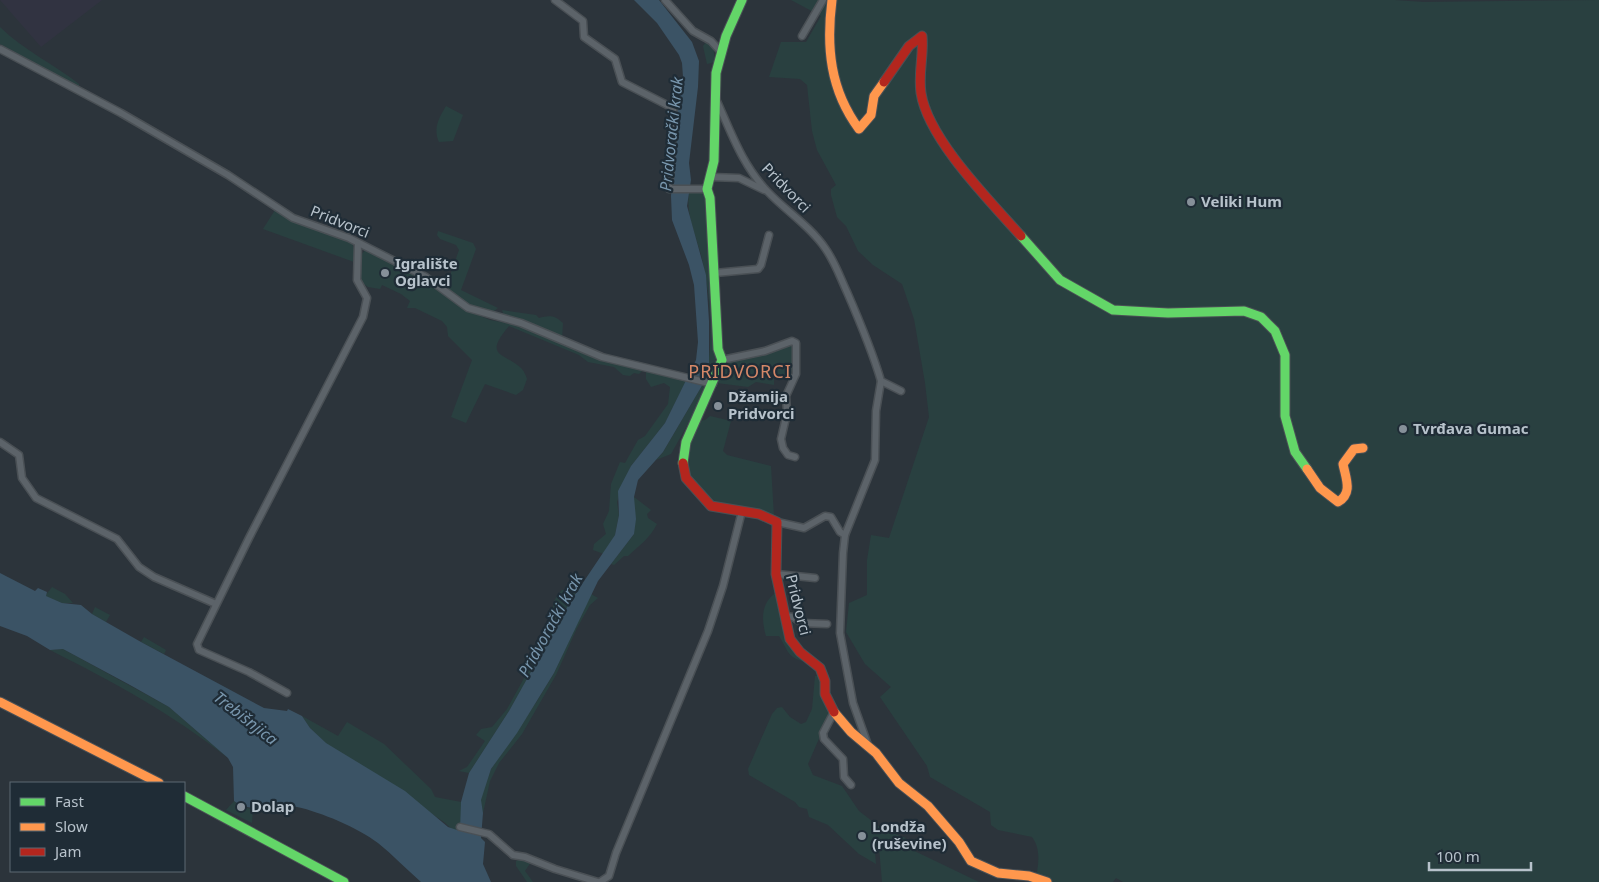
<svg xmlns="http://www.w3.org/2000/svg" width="1599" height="882" font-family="'Noto Sans',sans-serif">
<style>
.medical{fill:#313341}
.green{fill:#294040}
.water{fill:#3b5365}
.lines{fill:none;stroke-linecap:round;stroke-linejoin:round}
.street-casing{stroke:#4a5055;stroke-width:9}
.fast-casing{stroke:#4a5055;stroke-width:11}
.slow-casing{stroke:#4a5055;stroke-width:11}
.jam-casing{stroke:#4a5055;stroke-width:11}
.street{stroke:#5c6369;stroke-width:6}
.fast{stroke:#63d668;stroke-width:9}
.slow{stroke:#ff974d;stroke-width:9}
.jam{stroke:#b3261e;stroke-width:9}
.poi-dot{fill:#869099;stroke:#1f2c36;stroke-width:2}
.labels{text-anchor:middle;stroke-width:4.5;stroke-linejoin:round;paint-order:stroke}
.street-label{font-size:15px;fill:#b7c2cb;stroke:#1f2c36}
.poi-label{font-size:15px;font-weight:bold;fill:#b7c2cb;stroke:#1f2c36;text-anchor:start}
.water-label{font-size:16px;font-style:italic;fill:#7896ad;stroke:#1f2c36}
.quarter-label{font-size:18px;letter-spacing:1px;fill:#d58868;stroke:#1f2c36}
</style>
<rect width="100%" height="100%" fill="#2c343b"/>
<path class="medical" d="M0 0H102L41 47Z"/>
<g class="green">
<path d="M791 0H1394L1424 2 1599 0V882H1123L1116 878 1113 882H1035C1038 867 1042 850 1032 837L998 830 991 825 990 812 930 777 927 766 880 697 891 687 865 664 846 632 849 603 867 595V560L871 535 889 538 929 417 925 383 914 319 902 284 873 265 858 251 846 226 837 217 831 195V189L836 185 817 150 812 131 807 85 800 79 769 77 781 42H806L821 16Z"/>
<path d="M0 27C23 50 54 64 79 84V87L0 44Z"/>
<path d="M706 42 713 45 715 62 707 64 703 46Z"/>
<path d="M446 106 463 115 453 141 439 142C433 128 439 118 446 106Z"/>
<path d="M689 192 707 193 716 363 713 375 705 378C715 344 710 290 701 255 695 233 686 216 689 192Z"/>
<path d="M275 210 308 227 352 243 354 249V262L263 229Z"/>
<path d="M438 231 473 243 476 249 461 290 498 308C482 324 451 293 440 281L447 284 459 250 456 245 440 239 437 235Z"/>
<path d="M365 250 411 271 471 312 490 320 517 325 601 360 643 370 639 374 634 373 630 376 623 375 614 367 588 362 579 355 509 326C482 358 505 352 522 369 524 371 526 376 527 379L523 390 516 395 485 384 466 423 451 417 472 360 448 336 447 327 442 321 415 308H407L410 301 401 294 382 285 380 289 368 287 360 281 359 258Z"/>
<path d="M502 310 536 315 539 318C549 315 555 315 563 323L562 339 514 318 504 316Z"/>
<path d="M793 345 795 351 791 374 789 377 774 378V385L756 382 748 387 717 383 728 360Z"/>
<path d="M646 371 687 379 665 423 631 466 617 502 619 515 615 535 604 554 593 550 594 544 606 534 603 524 609 511 611 484 620 462 625 463 638 440 645 436 668 404 670 387 664 383 651 387 646 379Z"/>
<path d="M703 384 708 388 671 454 656 460 663 452Z"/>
<path d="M710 416 731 421 723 451 727 455 771 466 774 516 712 504 686 471 687 450 700 421 705 420Z"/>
<path d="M634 497 651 510 647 514 648 518 657 524C649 539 641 544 628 556H624L614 565 611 564 634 534Z"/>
<path d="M52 587 65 594 73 603H62L45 596Z"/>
<path d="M562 590 577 591 509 711 469 773 459 771 467 767 485 741 476 735 481 729 492 727 507 709 556 620C550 607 553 600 562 590Z"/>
<path d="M777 592 785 632 810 663C787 658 790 654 779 636H766C761 619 761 602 777 592Z"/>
<path d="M591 594 598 598 590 605 577 628 556 675 522 734 499 763 490 781 483 813 480 800 491 769 537 701 554 673Z"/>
<path d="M95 607 110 615 106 622 92 614Z"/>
<path d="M144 637 166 650 164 654 141 642Z"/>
<path d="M63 649 169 707 228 758C171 713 115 683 50 650Z"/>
<path d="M820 674 831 711 808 764 813 775 842 786 859 811 881 828 906 838 902 845 979 882H882L879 847 874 840 876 864 859 854 828 825 809 817 807 809 799 807 795 802 749 775 748 769 772 714 777 708 782 707 790 717 801 724 806 722 812 709 815 676Z"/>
<path d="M302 716 338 736 347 722 384 744 431 789 435 797 461 802V831L453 830 444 822 325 743 310 728Z"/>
<path d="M234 801 241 807 253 809 252 823 226 810Z"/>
<path d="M522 858 531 862 525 871 533 882H527L516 866V861Z"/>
</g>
<path class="water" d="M634 0H659L692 42 699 61 698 87 689 163 691 180 687 206 706 275 709 321V365L703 384 663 452 638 480 634 497 636 519 634 534 598 581 554 673 517 733 491 769 481 800 483 813 481 838 485 842 483 864 491 882H421C406 869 393 855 378 843 358 828 321 812 297 807 276 802 251 815 234 801L233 767 228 758 169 707 130 685 63 649 50 650 27 636 0 626V573L35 591 38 588 47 592 46 596 62 603 81 605 92 614 141 642 264 708 287 711 288 709 302 716 310 728 326 743 405 791 448 827 460 831 461 802 469 773 509 711 570 602 615 535 619 515 618 491 631 466 665 423 696 360 698 342 694 285 689 265 672 220 671 196 676 114 683 77 682 63 679 55 657 23Z"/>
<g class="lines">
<defs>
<g id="street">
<path d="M555 0 583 21 584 37 615 59 622 82 673 108 674 117 669 189H707"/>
<path d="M665 0 693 31 711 41 722 53"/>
<path d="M802 36 823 0"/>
<path d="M0 49 121 113 228 175 293 218 349 238 426 277 468 308 521 323 602 357 713 384"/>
<path d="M716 99C731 132 742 165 768 192 786 211 810 226 825 248 835 262 840 277 847 292 860 322 872 350 881 381L901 391"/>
<path d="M712 177 739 178 764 190"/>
<path d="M715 273 758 269 761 265 769 235"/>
<path d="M722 360 765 351 792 341 796 343V374L786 396 787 413 781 439 783 448 788 455 795 457"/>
<path d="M0 442 19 455 22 478 36 498 117 539 139 567 154 577 216 604"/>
<path d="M777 522 804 528 825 516 831 517 840 532 845 535"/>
<path d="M776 574 815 578"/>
<path d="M785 616 793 617 802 623 827 624"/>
<path d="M287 693 249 672 199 650 197 644 249 538 363 317 367 298 357 280 358 244"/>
<path d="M834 712 823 733 824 739 843 759 844 777 851 785"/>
<path d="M868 745 853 703 840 633 843 553 845 535 875 460 876 411 881 381"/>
<path d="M460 827 489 834 513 855 525 857 555 869 598 882"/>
<path d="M600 882 609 876 616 853 708 631 723 586 742 511"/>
</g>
<g id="fast">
<path d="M1021 236 1060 280 1113 310 1168 313 1244 311 1261 317 1275 331 1285 355V416L1295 452 1307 469"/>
<path d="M683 463 686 442 722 360 718 349 710 198 707 189 714 161 716 73 726 36 742 0"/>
<path d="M184 796 344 882"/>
</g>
<g id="slow">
<path d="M832 0C826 47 830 90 859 129L871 115 874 96 884 82"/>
<path d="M1307 469 1320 488 1338 502C1353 493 1346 479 1343 464L1354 449 1363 448"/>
<path d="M0 702 159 783"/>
<path d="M834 712 851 732 876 753 899 783 928 806 959 842 971 861 998 873 1029 876 1047 882"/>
</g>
<g id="jam">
<path d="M884 82 909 46 922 36C924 55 918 73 921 93 928 139 990 201 1021 236"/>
<path d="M683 463 686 478 711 506 759 514 777 522 776 574 790 639 800 652 820 668 825 681V694L834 712"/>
</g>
</defs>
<use href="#street" class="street-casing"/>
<use href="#fast" class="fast-casing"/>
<use href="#slow" class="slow-casing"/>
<use href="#jam" class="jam-casing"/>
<use href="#street" class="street"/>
<use href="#fast" class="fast"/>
<use href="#slow" class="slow"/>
<use href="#jam" class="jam"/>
</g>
<g class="poi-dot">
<circle cx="1191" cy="202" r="5"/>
<circle cx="385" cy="273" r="5"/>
<circle cx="718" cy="406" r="5"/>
<circle cx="1403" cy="429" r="5"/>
<circle cx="241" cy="807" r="5"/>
<circle cx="862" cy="836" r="5"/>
</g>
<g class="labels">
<g class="street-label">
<text transform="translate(786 188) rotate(46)" y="5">Pridvorci</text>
<text transform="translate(340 222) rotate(22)" y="5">Pridvorci</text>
<text transform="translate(798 605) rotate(76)" y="5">Pridvorci</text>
</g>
<g class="poi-label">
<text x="1201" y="207">Veliki Hum</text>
<text x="395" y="269">Igralište<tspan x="395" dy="17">Oglavci</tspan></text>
<text x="728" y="402">Džamija<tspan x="728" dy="17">Pridvorci</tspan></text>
<text x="1413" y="434">Tvrđava Gumac</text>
<text x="251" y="812">Dolap</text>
<text x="872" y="832">Londža<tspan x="872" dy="17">(ruševine)</tspan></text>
</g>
<g class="water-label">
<text transform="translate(671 134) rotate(-84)" y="6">Pridvorački krak</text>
<text transform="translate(550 625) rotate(-61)" y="6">Pridvorački krak</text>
<text transform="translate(246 718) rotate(38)" y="6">Trebišnjica</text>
</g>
<g class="quarter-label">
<text x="740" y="378">PRIDVORCI</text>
</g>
</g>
<rect x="10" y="782" width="175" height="90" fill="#1f2c36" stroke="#5c6872"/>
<rect x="20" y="798" width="25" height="8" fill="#63d668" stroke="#5c6872"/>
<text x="55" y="807" font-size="15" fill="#b7c2cb">Fast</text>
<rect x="20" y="823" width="25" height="8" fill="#ff974d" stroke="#5c6872"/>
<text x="55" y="832" font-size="15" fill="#b7c2cb">Slow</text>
<rect x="20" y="848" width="25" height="8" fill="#b3261e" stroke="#5c6872"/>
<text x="55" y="857" font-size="15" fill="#b7c2cb">Jam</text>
<path d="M1429 862v8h102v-8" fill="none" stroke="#b7c2cb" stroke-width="2.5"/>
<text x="1436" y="862" font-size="15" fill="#b7c2cb" stroke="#1f2c36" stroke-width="4" paint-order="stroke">100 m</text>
</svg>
